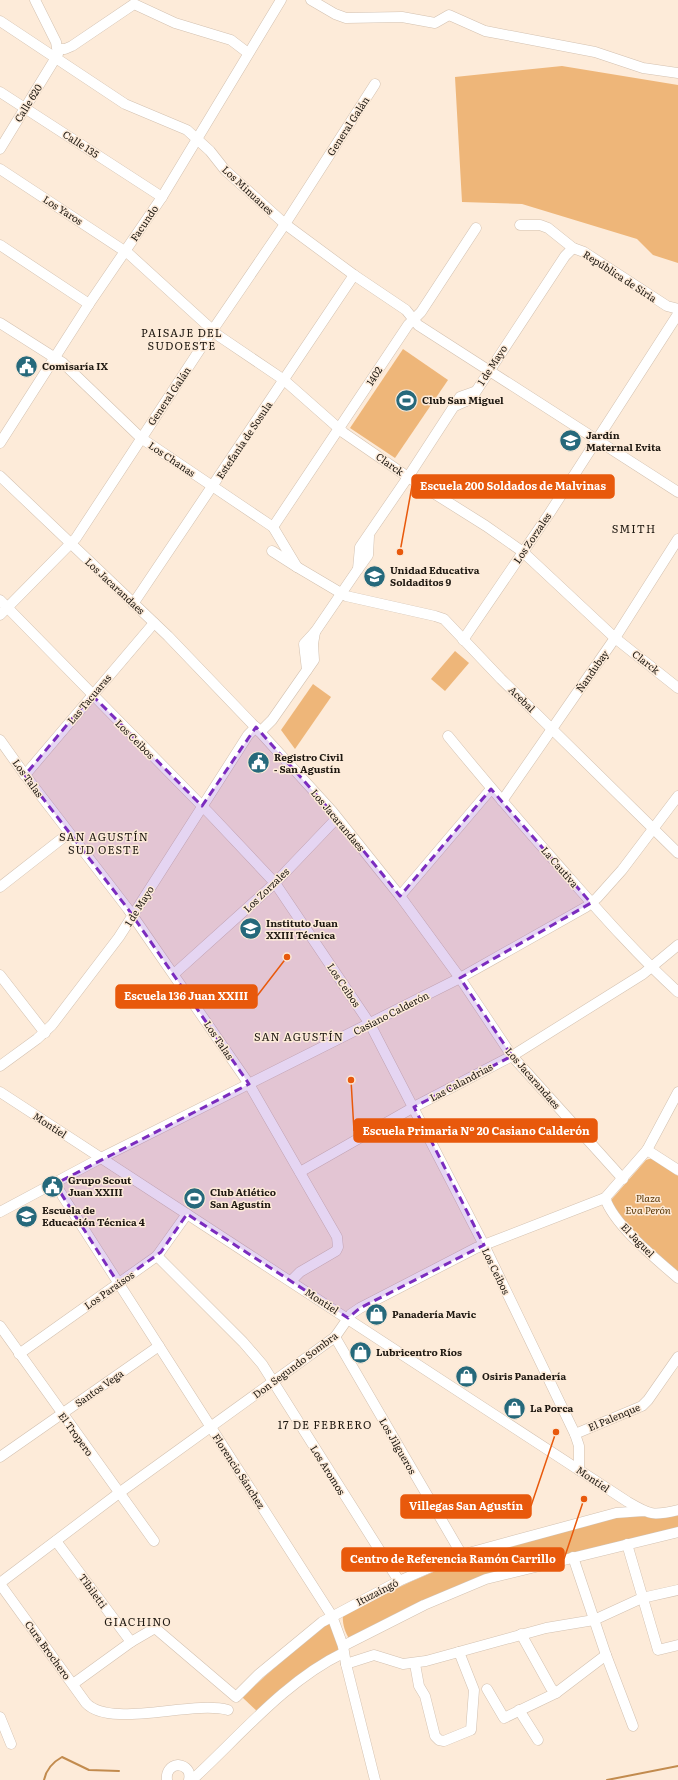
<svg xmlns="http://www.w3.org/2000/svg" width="678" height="1780" font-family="Literata,serif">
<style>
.green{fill:#eeb679}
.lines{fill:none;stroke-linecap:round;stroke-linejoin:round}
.stream{stroke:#c28b4e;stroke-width:2}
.minor-casing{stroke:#d3c1b0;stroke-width:11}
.minor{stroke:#fff;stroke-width:10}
.marked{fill:#7b2cbf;fill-opacity:0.2;stroke:#7b2cbf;stroke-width:3;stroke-dasharray:8 5;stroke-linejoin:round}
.labels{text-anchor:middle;stroke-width:3;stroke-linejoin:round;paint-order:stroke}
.street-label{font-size:10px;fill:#1e1811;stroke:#fdebd9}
.poi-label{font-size:10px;font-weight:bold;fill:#1e1811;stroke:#fdebd9;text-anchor:start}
.park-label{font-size:10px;font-style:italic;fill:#583400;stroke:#fdebd9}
.neighbourhood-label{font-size:11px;letter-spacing:1px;fill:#1e1811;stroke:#fdebd9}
.leader{fill:none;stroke:#e8590c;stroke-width:1.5}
.callout-dot{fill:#e8590c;stroke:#fdebd9;stroke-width:1.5}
.callout{fill:#e8590c;stroke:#e8590c;stroke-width:1.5}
.callout-label{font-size:11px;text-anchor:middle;font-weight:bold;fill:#fff}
</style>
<rect width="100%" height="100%" fill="#fdebd9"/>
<g class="green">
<path d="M562 66 678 85V263L653 255 637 239 522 204 462 202 455 77Z"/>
<path d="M403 349 448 380 395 458 350 428Z"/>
<path d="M455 651 469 663 445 691 431 679Z"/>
<path d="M313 684 331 697 295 749 281 730Z"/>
<path d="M649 1159H653L678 1176V1272L642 1242 612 1208V1199L646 1160Z"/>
<path d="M678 1514V1529L529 1565 349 1638C345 1633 342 1622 343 1615L410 1582 466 1558 616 1517 638 1516 655 1518Z"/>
<path d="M330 1621 339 1650 259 1713 242 1697 273 1669Z"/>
</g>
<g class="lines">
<g class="stream">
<path d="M44 1780C46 1770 53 1762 62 1757L89 1770 119 1771"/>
<path d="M607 1780 678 1766"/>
</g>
<defs>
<g id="minor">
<path d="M311 0 335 14 346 18 402 17 435 23 449 15 485 31 595 52 643 68 678 73"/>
<path d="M0 21 125 104 187 130 210 151 225 170 285 224 354 275 406 310 418 325 678 492"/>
<path d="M58 49H65L72 46 134 4 175 23 231 40 248 53"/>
<path d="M0 92 162 197"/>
<path d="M0 149 58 54 56 42 35 0"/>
<path d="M0 169 129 254 219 336 284 380 344 433 408 477 486 526 523 552 615 638 678 688"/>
<path d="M520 225H540L548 228 573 248 584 252 667 306 678 309"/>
<path d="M0 245 89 304"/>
<path d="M0 323 63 363 141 438 273 527 297 567 346 596 435 616 444 619 501 679 678 853"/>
<path d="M455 406 471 399 565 256 573 248"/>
<path d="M0 443 89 304 162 197 281 0"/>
<path d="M0 476 168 636 260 732 332 811 400 896 460 978 512 1056 623 1179"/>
<path d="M273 527 408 325 421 312 476 228"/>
<path d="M369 536 368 555 358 569 360 547 408 477 460 397 474 392"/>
<path d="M272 551 297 567"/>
<path d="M0 600 210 814 275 883 370 1024 484 1245 575 1434 579 1446V1470"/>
<path d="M133 604 354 275"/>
<path d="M0 615 76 538 212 331 285 224 375 84"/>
<path d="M463 640 549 514 678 314"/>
<path d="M307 670 304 644 315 632 358 569"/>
<path d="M260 732 272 720 314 660 313 644 315 632"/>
<path d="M448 736C484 780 521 823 559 866 597 909 635 953 678 992"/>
<path d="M0 740 25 775 128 909 249 1084 337 1237 338 1247 336 1251 300 1272 291 1281"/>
<path d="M25 775 154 623"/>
<path d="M502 801 615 638 678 539"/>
<path d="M0 887 69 833"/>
<path d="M400 896 491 789"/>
<path d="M174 974 275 883 337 818"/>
<path d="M0 975 45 1033"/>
<path d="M0 1066 37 1039 52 1025 119 937 248 735 256 727"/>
<path d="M0 1092 628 1502C650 1515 653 1516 678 1510"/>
<path d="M647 1150 678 1170"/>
<path d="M300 1172 414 1107 512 1056 643 974 678 945"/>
<path d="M55 1184 332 1616 343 1646 346 1664 375 1780"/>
<path d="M605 1198C614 1225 656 1259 678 1278"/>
<path d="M0 1212 101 1158 460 978 586 907 597 898 622 870 678 796"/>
<path d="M157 1256 243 1342 262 1364 399 1581"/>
<path d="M0 1326 154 1541"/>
<path d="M335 1337 462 1555"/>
<path d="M19 1354 157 1256 187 1214"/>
<path d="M575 1434 642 1406 648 1400 678 1357"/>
<path d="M0 1457 159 1346"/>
<path d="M56 1541 131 1642"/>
<path d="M627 1544 658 1650 678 1645"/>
<path d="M573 1557 606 1655 633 1726"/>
<path d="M0 1583 119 1493 335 1337 351 1314 360 1308 476 1248 605 1198 647 1150 678 1092"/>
<path d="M0 1584 86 1703C110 1729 192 1700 228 1710"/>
<path d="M521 1634 551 1688 556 1693"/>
<path d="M343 1646 424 1605 486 1579 678 1532"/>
<path d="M346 1664 374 1655 403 1664 426 1661 546 1628 594 1620 642 1598 678 1590"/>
<path d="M415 1664 419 1686 425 1696 435 1736 439 1740 444 1741 471 1730 474 1690 459 1652"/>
<path d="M73 1684 131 1642 155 1628 236 1697 259 1674 322 1622 399 1581 452 1558 472 1552 616 1513 643 1511"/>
<path d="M487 1689 504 1718 556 1693 606 1655"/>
<path d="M519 1710 538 1740"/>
<path d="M0 1717 11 1744"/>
<path d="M167 1780C166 1772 170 1766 178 1765 186 1766 191 1771 189 1780"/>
<path d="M192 1780C239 1737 285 1681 343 1653"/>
</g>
</defs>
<use href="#minor" class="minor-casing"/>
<use href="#minor" class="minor"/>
</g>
<path class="marked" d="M92 695 202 806 256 727 337 818 400 896 491 789 591 903 460 978 512 1056 414 1107 484 1245 360 1308 348 1318 187 1214 161 1252 118 1283 55 1184 249 1084 128 909 25 775Z"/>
<defs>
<symbol id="civic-disc" viewBox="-11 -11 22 22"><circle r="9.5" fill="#26697b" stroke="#fdebd9"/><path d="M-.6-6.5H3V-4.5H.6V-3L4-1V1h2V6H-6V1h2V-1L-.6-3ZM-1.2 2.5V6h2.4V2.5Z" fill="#fff"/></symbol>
<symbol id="stadium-disc" viewBox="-11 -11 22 22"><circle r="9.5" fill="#26697b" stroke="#fdebd9"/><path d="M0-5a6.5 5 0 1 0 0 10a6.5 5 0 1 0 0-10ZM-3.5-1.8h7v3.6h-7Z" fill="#fff"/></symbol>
<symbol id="school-disc" viewBox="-11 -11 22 22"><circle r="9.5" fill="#26697b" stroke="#fdebd9"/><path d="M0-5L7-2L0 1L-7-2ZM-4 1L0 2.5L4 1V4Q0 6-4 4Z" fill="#fff"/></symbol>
<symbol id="shop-disc" viewBox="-11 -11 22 22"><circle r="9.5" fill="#26697b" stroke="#fdebd9"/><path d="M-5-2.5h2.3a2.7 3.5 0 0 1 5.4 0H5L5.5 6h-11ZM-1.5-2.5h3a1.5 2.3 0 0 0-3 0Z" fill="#fff"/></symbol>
</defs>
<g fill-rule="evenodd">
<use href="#civic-disc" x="14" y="354" width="25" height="25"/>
<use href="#stadium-disc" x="394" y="388" width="25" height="25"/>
<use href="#school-disc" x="558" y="428" width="25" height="25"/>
<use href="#school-disc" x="362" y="564" width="25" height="25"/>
<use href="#civic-disc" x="246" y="750" width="25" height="25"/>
<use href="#school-disc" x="238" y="916" width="25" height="25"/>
<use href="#civic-disc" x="40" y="1174" width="25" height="25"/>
<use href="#stadium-disc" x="182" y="1186" width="25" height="25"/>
<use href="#school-disc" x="14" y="1204" width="25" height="25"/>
<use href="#shop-disc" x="364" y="1302" width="25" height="25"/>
<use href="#shop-disc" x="348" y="1340" width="25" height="25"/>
<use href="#shop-disc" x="454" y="1364" width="25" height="25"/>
<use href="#shop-disc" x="502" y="1396" width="25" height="25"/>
</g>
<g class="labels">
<g class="street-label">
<text transform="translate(28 103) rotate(-58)" y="4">Calle 620</text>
<text transform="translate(348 126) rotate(-57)" y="4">General Galán</text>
<text transform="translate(81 144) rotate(33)" y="4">Calle 135</text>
<text transform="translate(248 190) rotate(43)" y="4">Los Minuanes</text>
<text transform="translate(63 210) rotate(33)" y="4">Los Yaros</text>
<text transform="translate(144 223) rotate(-56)" y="4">Facundo</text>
<text transform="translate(620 276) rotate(33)" y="4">República de Siria</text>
<text transform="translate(492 365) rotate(-57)" y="4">1 de Mayo</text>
<text transform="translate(374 376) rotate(-57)" y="4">1402</text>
<text transform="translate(169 396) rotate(-56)" y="4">General Galán</text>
<text transform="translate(244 440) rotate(-56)" y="4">Estefanía de Sosula</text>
<text transform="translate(172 459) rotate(34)" y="4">Los Chanas</text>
<text transform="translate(390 464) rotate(35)" y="4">Clarck</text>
<text transform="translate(532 538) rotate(-56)" y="4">Los Zorzales</text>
<text transform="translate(115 586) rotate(43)" y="4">Los Jacarandaes</text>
<text transform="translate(646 662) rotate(38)" y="4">Clarck</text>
<text transform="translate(592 671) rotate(-55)" y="4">Ñandubay</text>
<text transform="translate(89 699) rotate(-50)" y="4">Las Tacuaras</text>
<text transform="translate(522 699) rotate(44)" y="4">Acebal</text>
<text transform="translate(135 739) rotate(45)" y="4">Los Ceibos</text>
<text transform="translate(28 778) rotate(54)" y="4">Los Talas</text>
<text transform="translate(338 820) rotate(50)" y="4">Los Jacarandaes</text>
<text transform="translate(560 867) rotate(49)" y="4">La Cautiva</text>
<text transform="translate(266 890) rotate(-44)" y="4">Los Zorzales</text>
<text transform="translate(139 906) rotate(-58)" y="4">1 de Mayo</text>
<text transform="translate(344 985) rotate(56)" y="4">Los Ceibos</text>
<text transform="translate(391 1013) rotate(-27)" y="4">Casiano Calderón</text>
<text transform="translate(219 1040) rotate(56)" y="4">Los Talas</text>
<text transform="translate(533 1078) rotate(49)" y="4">Los Jacarandaes</text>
<text transform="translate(461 1082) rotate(-28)" y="4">Las Calandrias</text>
<text transform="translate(50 1125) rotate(33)" y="4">Montiel</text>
<text transform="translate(638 1240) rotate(46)" y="4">El Jaguel</text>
<text transform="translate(496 1271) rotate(64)" y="4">Los Ceibos</text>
<text transform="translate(109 1290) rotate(-35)" y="4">Los Paraísos</text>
<text transform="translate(322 1301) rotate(33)" y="4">Montiel</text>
<text transform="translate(295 1365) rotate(-37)" y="4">Don Segundo Sombra</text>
<text transform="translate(99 1388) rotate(-35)" y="4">Santos Vega</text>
<text transform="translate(614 1417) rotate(-23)" y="4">El Palenque</text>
<text transform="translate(76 1434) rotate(54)" y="4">El Tropero</text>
<text transform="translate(398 1446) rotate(60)" y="4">Los Jilgueros</text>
<text transform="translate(328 1470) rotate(58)" y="4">Los Aromos</text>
<text transform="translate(239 1471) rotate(57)" y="4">Florencio Sánchez</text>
<text transform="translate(593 1479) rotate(34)" y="4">Montiel</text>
<text transform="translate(93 1591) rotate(54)" y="4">Tibiletti</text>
<text transform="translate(377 1592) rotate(-27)" y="4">Ituzaingó</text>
<text transform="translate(48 1650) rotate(54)" y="4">Cura Brochero</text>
</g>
<g class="poi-label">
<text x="42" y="370">Comisaría IX</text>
<text x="422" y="404">Club San Miguel</text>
<text x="586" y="439">Jardín<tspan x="586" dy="12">Maternal Evita</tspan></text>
<text x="390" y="574">Unidad Educativa<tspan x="390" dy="12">Soldaditos 9</tspan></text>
<text x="274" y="761">Registro Civil<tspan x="274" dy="12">- San Agustín</tspan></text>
<text x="266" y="927">Instituto Juan<tspan x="266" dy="12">XXIII Técnica</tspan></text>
<text x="68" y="1184">Grupo Scout<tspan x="68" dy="12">Juan XXIII</tspan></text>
<text x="210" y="1196">Club Atlético<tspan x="210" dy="12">San Agustín</tspan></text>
<text x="42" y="1214">Escuela de<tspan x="42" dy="12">Educación Técnica 4</tspan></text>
<text x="392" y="1318">Panadería Mavic</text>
<text x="376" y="1356">Lubricentro Ríos</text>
<text x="482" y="1380">Osiris Panadería</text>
<text x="530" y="1412">La Porca</text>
</g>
<g class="park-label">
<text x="648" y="1202">Plaza<tspan x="648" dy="12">Eva Perón</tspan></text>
</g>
<g class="neighbourhood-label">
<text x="182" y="337">PAISAJE DEL<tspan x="182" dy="13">SUDOESTE</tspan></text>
<text x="634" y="533">SMITH</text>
<text x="104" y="841">SAN AGUSTÍN<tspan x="104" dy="13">SUD OESTE</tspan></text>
<text x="299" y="1041">SAN AGUSTÍN</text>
<text x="325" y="1429">17 DE FEBRERO</text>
<text x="138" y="1626">GIACHINO</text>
</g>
</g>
<path class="leader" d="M400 552L412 486M287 957L257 996M351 1080L354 1131M556 1432L531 1506M584 1499L564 1559"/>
<g class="callout-dot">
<circle cx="400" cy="552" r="4"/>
<circle cx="287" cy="957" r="4"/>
<circle cx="351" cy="1080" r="4"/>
<circle cx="556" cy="1432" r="4"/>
<circle cx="584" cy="1499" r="4"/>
</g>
<g class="callout">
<rect x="412" y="475" width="202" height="23" rx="4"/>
<rect x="116" y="985" width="141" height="23" rx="4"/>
<rect x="354" y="1119" width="243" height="23" rx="4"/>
<rect x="401" y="1495" width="130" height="23" rx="4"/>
<rect x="342" y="1548" width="222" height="23" rx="4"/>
</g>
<g class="callout-label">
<text x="513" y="490">Escuela 200 Soldados de Malvinas</text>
<text x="186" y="1000">Escuela 136 Juan XXIII</text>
<text x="476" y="1135">Escuela Primaria Nº 20 Casiano Calderón</text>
<text x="466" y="1510">Villegas San Agustín</text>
<text x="453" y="1563">Centro de Referencia Ramón Carrillo</text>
</g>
</svg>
